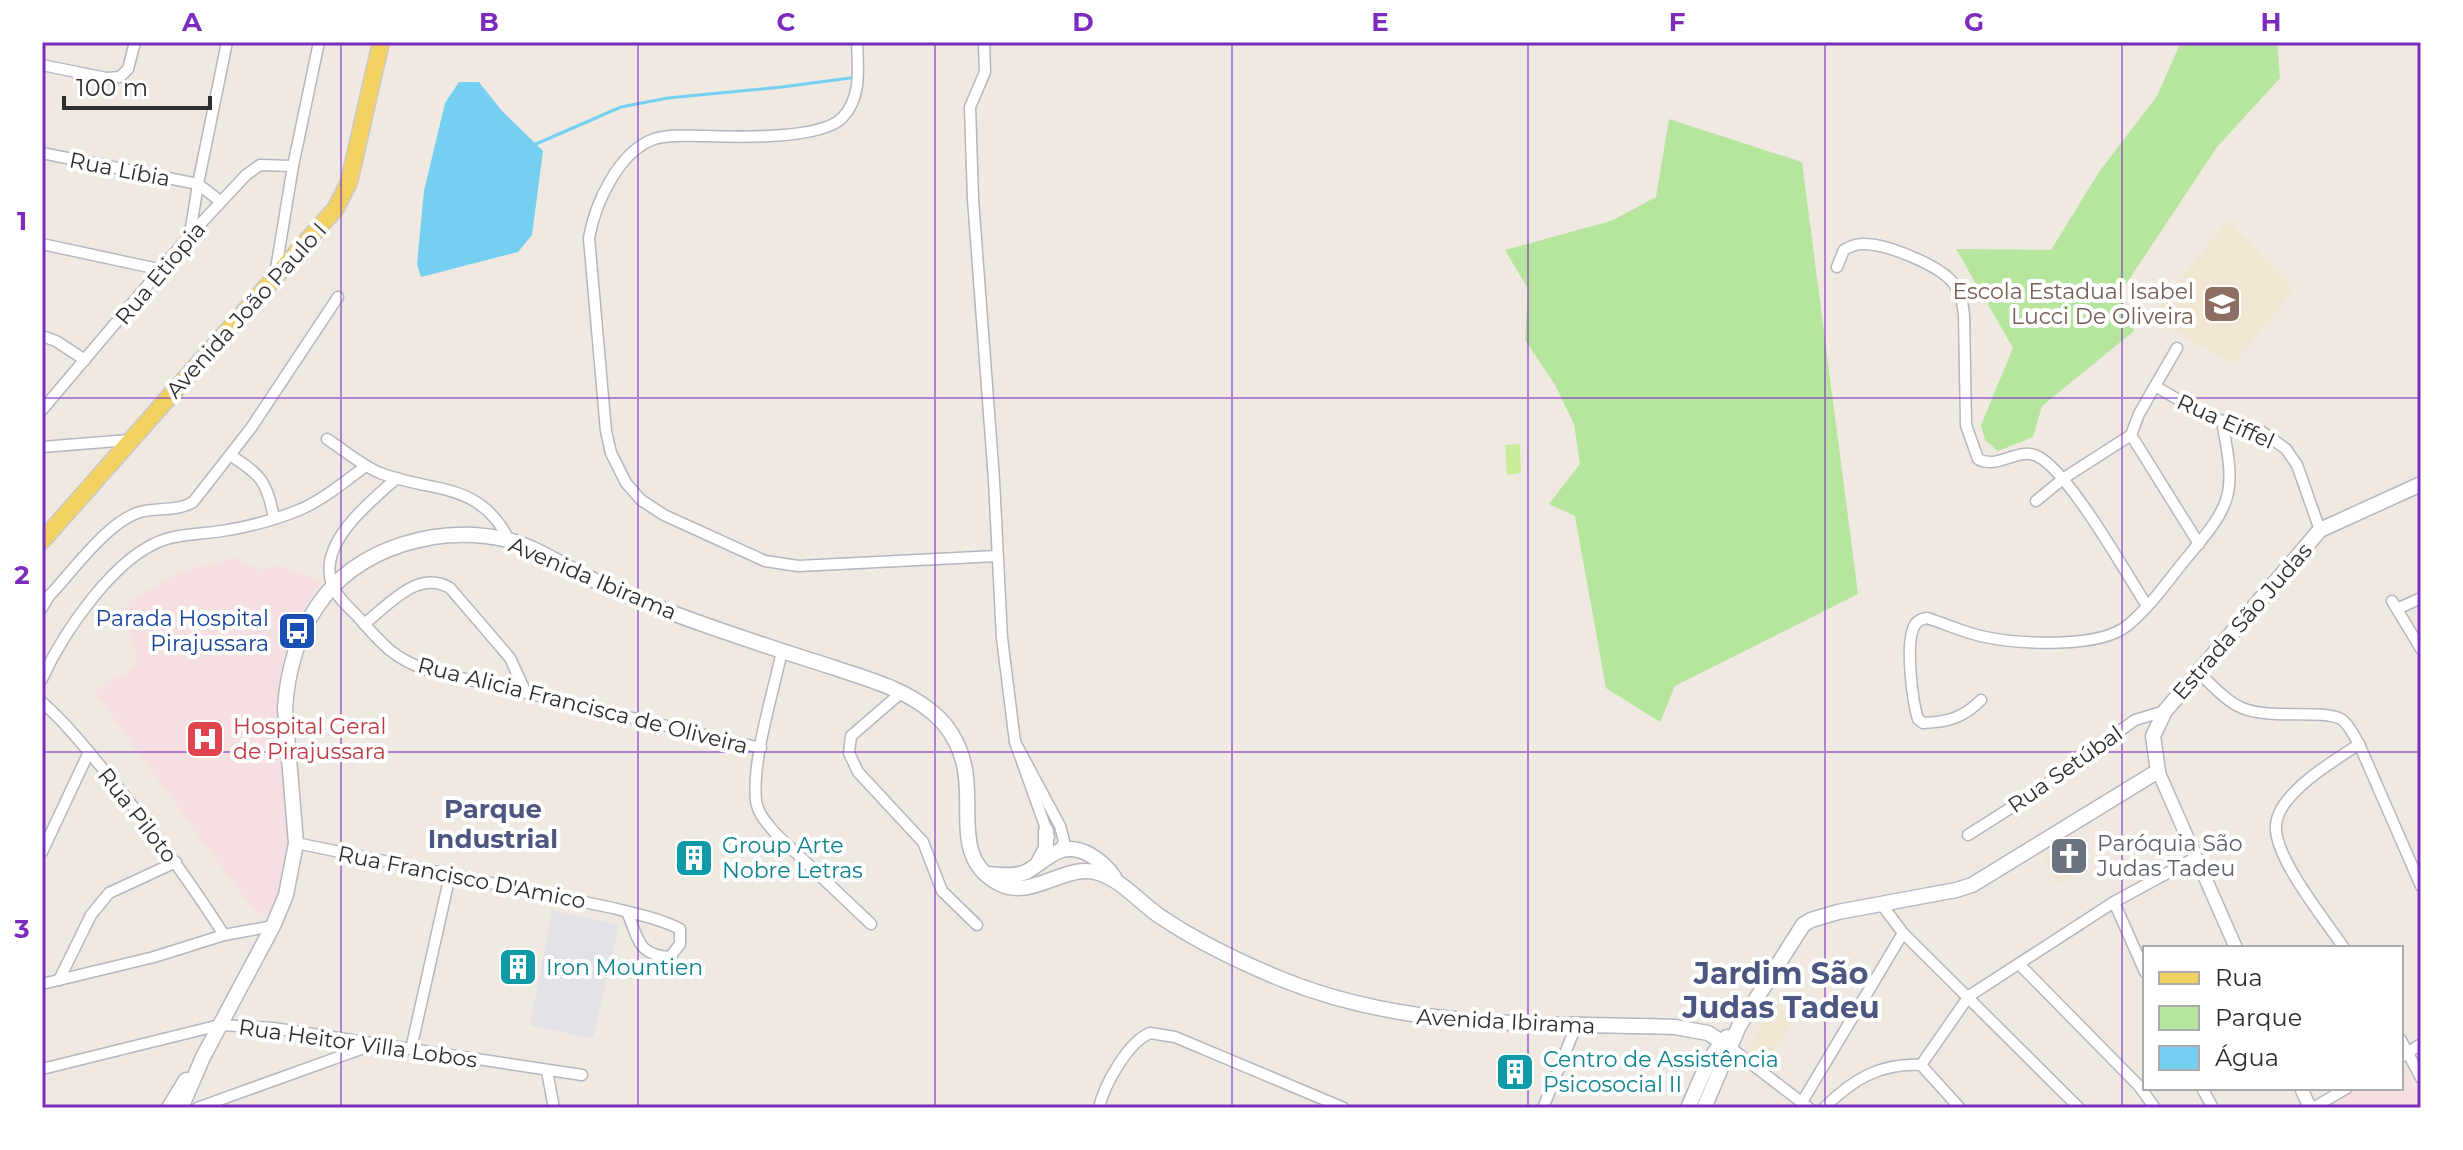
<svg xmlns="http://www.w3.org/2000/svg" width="2463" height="1150" font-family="Montserrat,sans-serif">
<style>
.industrial{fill:#e3e1e8}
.education{fill:#f0e6d1}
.medical{fill:#f5dfe0}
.green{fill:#b6e59e}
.pitch{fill:#c9ec9a}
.water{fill:#75cff0}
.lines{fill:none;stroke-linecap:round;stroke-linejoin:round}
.stream{stroke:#75cff0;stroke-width:3}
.minor-casing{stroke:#b4b7c1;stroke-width:13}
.tertiary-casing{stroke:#b4b7c1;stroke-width:15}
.secondary-casing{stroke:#b4b7c1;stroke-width:17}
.primary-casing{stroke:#c9c9c9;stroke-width:19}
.minor{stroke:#fff;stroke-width:10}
.tertiary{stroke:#fff;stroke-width:12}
.secondary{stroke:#fff;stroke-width:14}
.primary{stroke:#f2d163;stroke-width:16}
.grid{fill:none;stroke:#7b2cbf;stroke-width:2;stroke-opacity:0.55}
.labels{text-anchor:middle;stroke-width:8;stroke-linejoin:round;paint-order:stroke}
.street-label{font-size:22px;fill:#2e2e2e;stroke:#fff}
.education-label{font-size:22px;fill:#785e54;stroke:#fff;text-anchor:end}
.transit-label{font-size:22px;fill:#164399;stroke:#fff;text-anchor:end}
.health-label{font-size:22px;fill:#be3a42;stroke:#fff;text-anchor:start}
.worship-label{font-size:22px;fill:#5b616d;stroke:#fff;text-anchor:start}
.culture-label{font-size:22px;fill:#0d838f;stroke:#fff;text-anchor:start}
.quarter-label{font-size:26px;font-weight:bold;fill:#4d5680;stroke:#fff}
.district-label{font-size:30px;font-weight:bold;fill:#4d5680;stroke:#fff}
.neatline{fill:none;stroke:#7b2cbf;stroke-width:3}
.grid-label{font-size:26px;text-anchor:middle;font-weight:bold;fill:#7b2cbf}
</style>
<rect width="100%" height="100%" fill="#efe9e1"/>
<path class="industrial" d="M552 910 619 925 593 1039 530 1025Z"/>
<g class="education">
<path d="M2228 220 2294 290 2233 364 2150 317Z"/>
<path d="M2054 850 2072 877 2059 885 2042 856Z"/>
<path d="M1773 1004 1796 1018 1763 1064 1747 1055 1754 1036Z"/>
</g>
<g class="medical">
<path d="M235 558 260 570 272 566 281 567 322 580 296 623 284 657 280 678 278 712 290 836 282 885 272 912 268 914 256 911 240 893 95 693 109 680 124 675 135 667 137 655 124 622 125 611 130 602 178 572Z"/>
<path d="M2401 1065 2407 1069 2420 1101 2409 1108H2323L2357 1088H2401Z"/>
</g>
<g class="green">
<path d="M2181 42H2277L2280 78 2217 147 2120 293 2134 331 2042 406 2033 437 1998 451 1985 440 1981 425 2013 348 1956 249 2051 250 2099 172 2157 96Z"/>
<path d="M1669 119 1802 162 1858 594 1675 686 1660 722 1606 688 1575 516 1549 504 1580 464 1574 424 1555 385 1525 340 1528 289 1505 250 1611 221 1656 197Z"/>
</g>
<path class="pitch" d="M1520 444 1521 473 1507 475 1505 445Z"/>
<path class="water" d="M459 82H479L502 111 543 151 532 235 518 252 421 277 417 264 424 191 445 103Z"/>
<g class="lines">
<path class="stream" d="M536 144 621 107 668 98 782 87 850 78"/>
<defs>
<g id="minor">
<path d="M857 42C858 67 862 98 842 118 820 140 735 137 703 136 688 136 670 134 654 139 618 152 595 204 589 238L606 431 611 453 626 483 641 500 664 515 765 561 798 566 997 556"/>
<path d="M984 42 985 72 970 107 973 199 994 480 1002 638 1015 742 1049 837"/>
<path d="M42 65 106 78 120 77 128 69 135 42"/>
<path d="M42 153 198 184 190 234"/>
<path d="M220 201 198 184 227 42"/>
<path d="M42 244 163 270"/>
<path d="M1837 267 1844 250C1849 247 1855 244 1862 244 1885 243 1940 265 1954 284 1961 293 1963 304 1964 315L1966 425 1978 459C1998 470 2017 447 2037 456 2068 470 2126 573 2147 606"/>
<path d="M275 275 293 166 319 42"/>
<path d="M42 336 56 341 85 360"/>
<path d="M2155 386 2177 348"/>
<path d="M42 410 190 235 246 175 260 165 293 166"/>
<path d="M2131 435 2199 544"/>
<path d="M327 439C344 450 361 465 380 473 431 493 479 480 509 540"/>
<path d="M42 447 129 440"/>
<path d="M230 455C261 475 267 481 274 518"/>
<path d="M397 478C371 501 317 543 332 584 336 597 350 608 359 618 382 644 393 658 427 670L761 748"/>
<path d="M2036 501 2064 478 2131 435 2139 414 2155 386 2206 416 2261 431 2286 449 2297 465 2320 530"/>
<path d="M2392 601 2421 649"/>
<path d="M42 608 49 596C72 572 106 524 137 513 154 507 177 512 193 502L251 428 338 297"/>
<path d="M2397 609 2421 598"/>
<path d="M364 624C390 604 418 569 450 588L510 658 526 693"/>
<path d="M782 651C773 694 752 758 756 801 758 814 767 823 775 833L871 924"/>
<path d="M2199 673C2212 685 2226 701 2242 708 2271 720 2320 709 2341 719 2349 724 2354 736 2359 744L2421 886"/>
<path d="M42 679C63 633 115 555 166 539 186 533 208 534 228 530 251 526 277 519 299 510 323 500 345 481 366 466"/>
<path d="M902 692 851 736 849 753 858 772 923 842 942 891 977 925"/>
<path d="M1981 700C1963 718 1948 722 1923 723L1918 719C1912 700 1906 647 1913 629 1915 622 1920 619 1927 618 1946 624 1965 633 1985 637 2019 644 2100 649 2128 625 2150 607 2167 582 2185 560 2232 504 2237 496 2222 422"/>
<path d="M42 702C70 727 92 756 116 785 155 834 191 883 224 935"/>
<path d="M1015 742 1060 826 1064 841 1060 851 1058 850"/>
<path d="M1968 835 2034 793 2135 720 2165 711"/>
<path d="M296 843 613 908C635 914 659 918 680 929V944L670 957C637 955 639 939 627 912"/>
<path d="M42 852 89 752"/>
<path d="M2114 902 2145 972"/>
<path d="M1882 905 1903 933 2079 1108"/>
<path d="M2344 948C2325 920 2278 862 2276 830 2275 818 2282 806 2290 797 2309 775 2336 760 2359 744"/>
<path d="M2019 964 2139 1086 2155 1108"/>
<path d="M59 980 91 915 109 893 176 862"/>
<path d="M42 984 154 957 224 935 273 926"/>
<path d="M2401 1040 2421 1078"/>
<path d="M1731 1048 1809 1108"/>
<path d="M411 1049 450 875"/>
<path d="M2401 1057 2421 1044"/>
<path d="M1921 1065 1969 996 2114 902 2195 858"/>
<path d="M42 1069 220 1025 273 1028 582 1075"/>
<path d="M547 1071 554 1108"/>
<path d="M2202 1088 2213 1108"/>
<path d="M1802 1102 1903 933"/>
<path d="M197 1108 372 1045"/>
<path d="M1099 1108C1104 1085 1128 1042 1150 1033L1175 1037 1344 1108"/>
<path d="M1543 1108 1576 1026"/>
<path d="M1824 1108C1852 1080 1879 1063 1921 1065L1960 1108"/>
<path d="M2313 1108 2347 1088"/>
</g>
<g id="tertiary">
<path d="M2158 771 2236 948"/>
<path d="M2301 1088 2310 1108"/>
</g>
<g id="secondary">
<path d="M1038 863 1046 848V831"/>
<path d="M987 874C999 875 1014 877 1026 872 1037 866 1047 856 1059 851 1080 843 1103 861 1114 877"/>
<path d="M169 1108 186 1080"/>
<path d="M181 1108 203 1057 273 926 286 895 296 843 285 709C287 674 297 635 318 605 358 546 440 524 508 540 535 547 560 564 585 576 626 596 668 612 711 627 751 641 791 654 832 667 867 679 903 688 932 712 952 728 964 753 966 778 971 817 956 862 1000 884 1033 900 1066 862 1099 873 1123 881 1140 903 1161 917 1198 942 1240 962 1281 979 1412 1032 1538 1022 1675 1027L1708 1033 1731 1048"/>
<path d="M1688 1108C1699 1084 1708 1056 1727 1037"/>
<path d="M1704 1108 1739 1026 1803 925 1811 920 1838 912 1956 890 1972 885 2158 771 2153 736 2165 711 2320 530 2421 484"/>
</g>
<path id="primary" d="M42 541 336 208 349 182 381 42"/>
</defs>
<use href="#minor" class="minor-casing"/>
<use href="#tertiary" class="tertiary-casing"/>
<use href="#secondary" class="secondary-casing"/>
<use href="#primary" class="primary-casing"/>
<use href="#minor" class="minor"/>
<use href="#tertiary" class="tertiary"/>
<use href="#secondary" class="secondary"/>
<use href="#primary" class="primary"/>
</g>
<path class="grid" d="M341 42V1108M638 42V1108M935 42V1108M1232 42V1108M1528 42V1108M1825 42V1108M2122 42V1108M42 398H2421M42 752H2421"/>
<defs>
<symbol id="school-square" viewBox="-11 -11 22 22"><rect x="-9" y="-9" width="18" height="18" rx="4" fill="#8d6e63" stroke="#fff"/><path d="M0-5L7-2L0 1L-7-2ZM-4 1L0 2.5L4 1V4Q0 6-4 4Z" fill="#fff"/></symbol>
<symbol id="bus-square" viewBox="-11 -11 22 22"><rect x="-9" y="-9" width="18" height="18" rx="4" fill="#1a4fb4" stroke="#fff"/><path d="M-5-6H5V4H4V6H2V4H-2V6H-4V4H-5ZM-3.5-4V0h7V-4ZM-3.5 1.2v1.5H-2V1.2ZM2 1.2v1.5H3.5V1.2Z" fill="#fff"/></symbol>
<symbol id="hospital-square" viewBox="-11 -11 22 22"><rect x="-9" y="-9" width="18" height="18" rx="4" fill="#e0444e" stroke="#fff"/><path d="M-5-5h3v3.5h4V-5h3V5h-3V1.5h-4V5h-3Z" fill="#fff"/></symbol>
<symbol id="church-square" viewBox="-11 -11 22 22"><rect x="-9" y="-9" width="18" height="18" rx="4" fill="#6b7280" stroke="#fff"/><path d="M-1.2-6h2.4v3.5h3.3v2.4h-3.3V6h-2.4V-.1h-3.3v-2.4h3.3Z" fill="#fff"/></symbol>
<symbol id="building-square" viewBox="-11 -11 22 22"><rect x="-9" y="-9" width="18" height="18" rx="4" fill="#0f9aa8" stroke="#fff"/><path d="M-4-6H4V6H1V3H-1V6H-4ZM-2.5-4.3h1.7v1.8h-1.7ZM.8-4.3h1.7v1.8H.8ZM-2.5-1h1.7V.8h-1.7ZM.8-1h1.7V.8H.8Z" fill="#fff"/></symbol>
</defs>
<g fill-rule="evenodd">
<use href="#school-square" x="2200" y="282" width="44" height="44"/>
<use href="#bus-square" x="275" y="609" width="44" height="44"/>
<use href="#hospital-square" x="183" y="717" width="44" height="44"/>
<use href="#church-square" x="2047" y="834" width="44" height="44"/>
<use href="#building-square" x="672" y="836" width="44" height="44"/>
<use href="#building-square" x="496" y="945" width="44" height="44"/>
<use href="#building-square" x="1493" y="1050" width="44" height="44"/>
</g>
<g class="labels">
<g class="street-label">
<text transform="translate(120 169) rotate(11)" y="8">Rua Líbia</text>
<text transform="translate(160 273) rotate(-50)" y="8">Rua Etiopia</text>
<text transform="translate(246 310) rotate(-48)" y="8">Avenida João Paulo I</text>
<text transform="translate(2226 421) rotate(24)" y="8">Rua Eiffel</text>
<text transform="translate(593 578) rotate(23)" y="8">Avenida Ibirama</text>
<text transform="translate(2242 621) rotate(-49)" y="8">Estrada São Judas</text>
<text transform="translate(583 705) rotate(14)" y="8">Rua Alicia Francisca de Oliveira</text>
<text transform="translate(2065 769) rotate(-35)" y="8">Rua Setúbal</text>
<text transform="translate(138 815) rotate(52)" y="8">Rua Piloto</text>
<text transform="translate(462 877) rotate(11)" y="8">Rua Francisco D'Amico</text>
<text transform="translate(1506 1021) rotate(3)" y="8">Avenida Ibirama</text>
<text transform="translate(358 1043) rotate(8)" y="8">Rua Heitor Villa Lobos</text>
</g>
<g class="education-label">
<text x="2194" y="299">Escola Estadual Isabel<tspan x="2194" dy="25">Lucci De Oliveira</tspan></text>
</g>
<g class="transit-label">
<text x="269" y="626">Parada Hospital<tspan x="269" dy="25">Pirajussara</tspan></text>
</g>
<g class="health-label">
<text x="233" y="734">Hospital Geral<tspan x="233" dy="25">de Pirajussara</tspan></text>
</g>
<g class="worship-label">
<text x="2097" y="851">Paróquia São<tspan x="2097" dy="25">Judas Tadeu</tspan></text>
</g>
<g class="culture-label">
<text x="722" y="853">Group Arte<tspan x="722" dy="25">Nobre Letras</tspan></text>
<text x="546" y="975">Iron Mountien</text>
<text x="1543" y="1067">Centro de Assistência<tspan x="1543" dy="25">Psicosocial II</tspan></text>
</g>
<g class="quarter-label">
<text x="493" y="818">Parque<tspan x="493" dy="30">Industrial</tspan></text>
</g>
<g class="district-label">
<text x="1781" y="984">Jardim São<tspan x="1781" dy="34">Judas Tadeu</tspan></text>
</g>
</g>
<rect width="2463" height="1150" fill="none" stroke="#ffffff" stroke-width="88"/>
<rect x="2143" y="946" width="260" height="144" fill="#ffffff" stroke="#ababab" stroke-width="2"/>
<rect x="2159" y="972" width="40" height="12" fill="#f2d163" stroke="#ababab" stroke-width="2"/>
<text x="2215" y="986" font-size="24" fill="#2e2e2e">Rua</text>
<rect x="2159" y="1006" width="40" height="24" fill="#b6e59e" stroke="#ababab" stroke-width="2"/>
<text x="2215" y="1026" font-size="24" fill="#2e2e2e">Parque</text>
<rect x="2159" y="1046" width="40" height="24" fill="#75cff0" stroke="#ababab" stroke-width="2"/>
<text x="2215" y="1066" font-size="24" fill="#2e2e2e">Água</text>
<path d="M64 96v12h146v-12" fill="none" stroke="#2e2e2e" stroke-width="4"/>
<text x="76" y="96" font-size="24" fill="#2e2e2e" stroke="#ffffff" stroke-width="6" paint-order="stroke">100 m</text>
<rect x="44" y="44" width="2375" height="1062" class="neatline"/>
<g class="grid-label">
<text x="192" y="31">A</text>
<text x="489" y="31">B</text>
<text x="786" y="31">C</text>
<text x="1083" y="31">D</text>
<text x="1380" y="31">E</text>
<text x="1677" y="31">F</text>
<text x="1974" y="31">G</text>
<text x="2271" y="31">H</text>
<text x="22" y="230">1</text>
<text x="22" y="584">2</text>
<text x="22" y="938">3</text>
</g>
</svg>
